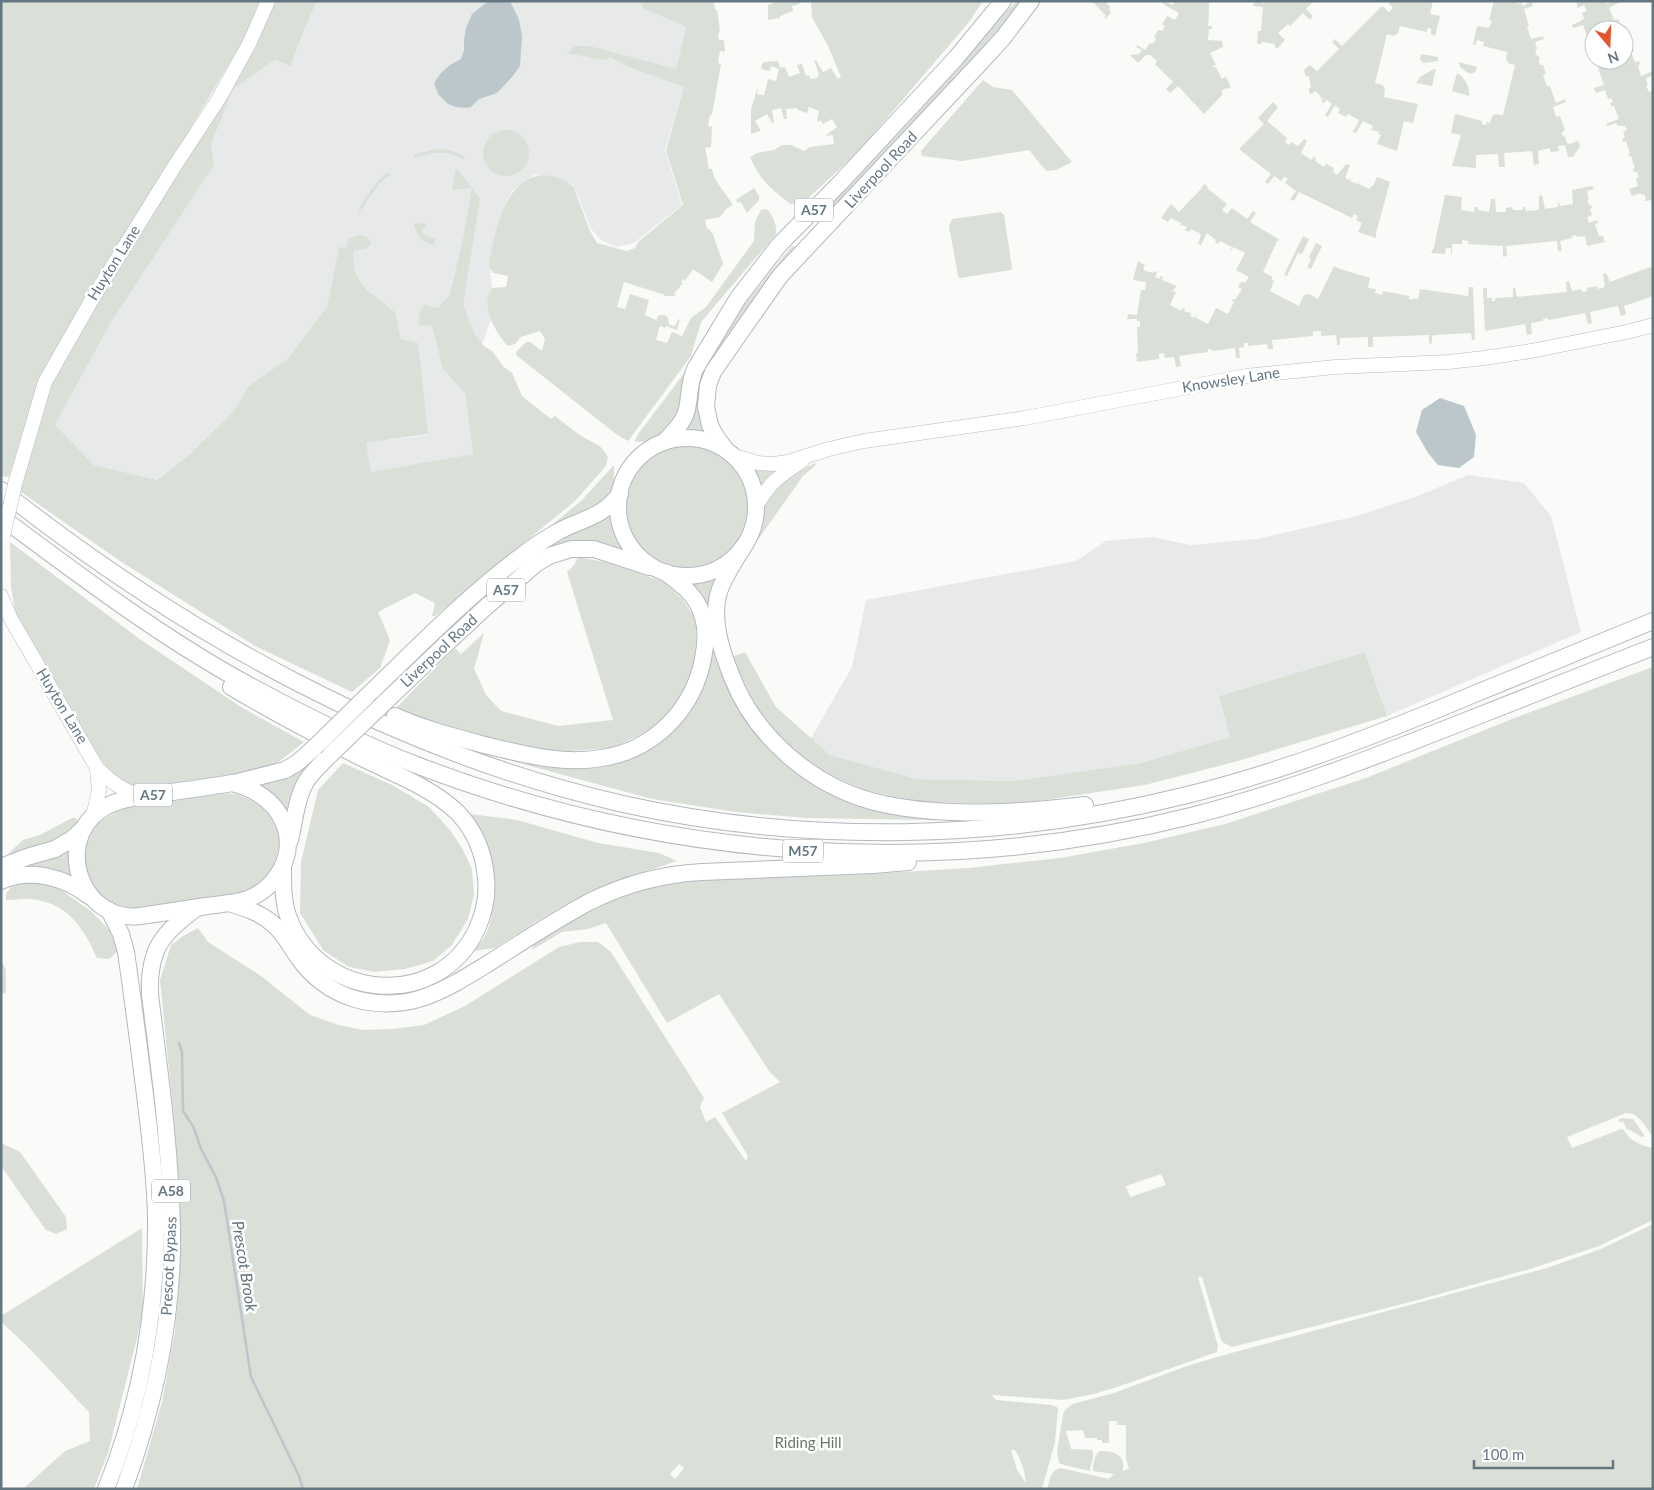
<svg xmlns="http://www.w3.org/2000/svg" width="1654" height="1490" font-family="Lato,sans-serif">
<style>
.built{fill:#e8e9e9}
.green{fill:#dadfd7;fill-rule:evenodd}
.water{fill:#bbc7cb}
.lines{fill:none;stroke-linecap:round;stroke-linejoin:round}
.stream{stroke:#bbc7cb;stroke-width:2.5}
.major-casing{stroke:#b5babe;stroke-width:15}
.highway-casing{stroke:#b4b9bd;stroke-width:18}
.major{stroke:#fff;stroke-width:14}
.highway{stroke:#fff;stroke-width:16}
.major-bridge-casing{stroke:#b5babe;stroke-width:15;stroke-linecap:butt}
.highway-bridge-casing{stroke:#b4b9bd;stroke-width:18;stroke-linecap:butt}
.major-bridge{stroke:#fff;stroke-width:14}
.highway-bridge{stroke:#fff;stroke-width:16}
.labels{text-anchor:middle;stroke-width:5;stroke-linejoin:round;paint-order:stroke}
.shield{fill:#fff;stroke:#939fa8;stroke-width:1}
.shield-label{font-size:14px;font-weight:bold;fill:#657683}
.street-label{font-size:15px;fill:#657683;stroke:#fff}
.park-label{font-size:15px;fill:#687a64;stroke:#fff}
.water-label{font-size:16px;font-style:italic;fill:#60757c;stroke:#fff}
</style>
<rect width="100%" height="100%" fill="#fafaf8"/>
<g class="built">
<path d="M317 1H641L642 8 686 27 673 83 684 87 665 150 682 205 634 243 616 247 601 240 591 229 573 185 557 177 534 175 514 189 508 198 496 232 489 263 492 288 489 292 488 308 491 319 465 393 473 454 371 473 365 443 428 435 413 343 401 339 395 312 367 290 358 278 355 270 353 254 354 251 362 249 339 248 327 307 286 360 249 386 233 412 190 454 156 480 94 465 55 425 110 324 214 165 211 145 233 89 275 60 291 66 302 35Z"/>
<path d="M1468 475 1524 483 1551 516 1581 632 1387 716 1365 652 1219 696 1230 737 1141 763 1015 781 917 779 830 755 811 738 852 667 866 600 1076 561 1106 541 1152 537 1191 545 1257 539 1357 516 1415 497Z"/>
</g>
<g class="green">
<path d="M1 1H263L244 39 213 91 62 341 40 382 25 426 9 477 1 476Z"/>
<path d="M268 1H317L302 35 291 66 275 60 233 89 211 145 214 165 110 324 55 425 94 465 157 480 190 454 233 412 249 386 287 359 327 307 339 247 346 248 348 239C357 235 362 234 369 239L371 244 367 248 354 251 353 254 355 270 358 278 367 290 395 312 401 339 418 343 428 434 366 443 371 472 473 454 465 393 443 369 432 325 419 326C418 317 419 312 424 305L438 308 450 295 464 234 472 188 452 190 456 168 480 198 463 305 475 335 484 346 492 351 504 367 512 373 522 396 551 419 555 416 578 434 601 447 608 457 606 466 575 501 435 616H432L435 603 415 593 378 612 390 640 380 668 352 692 255 646 120 561 15 488 45 382 174 167Z"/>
<path d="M641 1H714L715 10H717L720 30 718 35 719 40H724L725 52 720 51 718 63 721 64 712 115H710L708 126 712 127 711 147 705 148 709 169H712C714 182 726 193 733 205L726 209 720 217 705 220 707 229H709L713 234 723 264 712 282 693 269 685 281 683 279 681 282 683 283 674 294 676 296H664L663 293 662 294 624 282 617 307 625 309 630 294 649 300 645 315 656 320 659 315H665L668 318 669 325 675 326 678 320 680 319 677 330 666 326 665 328 661 326 659 328 656 340 667 343 672 332 682 336 691 318 706 307 754 241 755 222 761 210 767 209C773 217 777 223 776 234L701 322 691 356 628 441 616 434 516 355 517 351 526 342H530L542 351 545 339 540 331 521 337 515 344 508 346C496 333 479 305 492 288L506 287 508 276 493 273 489 267V263C496 228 507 165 556 177 562 178 568 183 573 186L590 231 597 243 627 251 635 248 638 242 683 205 666 150 684 87 624 65 611 57 603 60 567 53 575 46H589L676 69 686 27 642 8Z"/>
<path d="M779 1H801L799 4 792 6 793 11 780 16V18L768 20C767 14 769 11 768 5Z"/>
<path d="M811 1H983L969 22 858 152 804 202 790 204C770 187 761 182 750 157L757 153 774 150 782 145H791L804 151 810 147 834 144 833 135 825 136 837 127 832 119 823 124 820 120 818 122 817 120 819 111 809 107 807 113 798 110 797 108 786 109 787 119H784L781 108 772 110 774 122 772 123 767 114 755 121 761 131 751 134V110L758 85 757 94 764 95 768 79 776 81 779 69 771 66 770 71 761 69 762 64 764 62 778 61 780 68 785 67 789 77 800 73 797 65 802 64 806 76 809 75 810 79 817 78 819 75 814 60H816L823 72 831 68 838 79 841 77 828 46 812 17Z"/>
<path d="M1017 1H1023L976 57 833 210 830 208 823 211 999 18Z"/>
<path d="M1092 1H1108L1107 4 1110 6 1109 10 1111 12 1106 19 1104 18 1106 16Z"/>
<path d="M1164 1 1173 5 1175 1H1209V10L1207 11 1209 12 1208 26H1212V29H1209L1208 40 1222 41 1223 47 1210 53 1216 65 1213 66 1214 68 1216 67 1222 79 1226 77 1231 87 1227 89 1225 88 1221 92 1223 94 1204 114 1178 86 1170 93 1166 89 1173 82 1155 64 1157 61 1150 55H1146L1138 63 1130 55 1139 54 1142 50 1136 47 1137 45 1145 50 1150 43 1153 44 1156 39 1154 37 1158 30 1162 31 1165 26 1162 24 1167 16 1175 20 1179 13 1163 4Z"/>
<path d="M1255 1H1260L1264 4 1266 1H1314L1306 9 1313 16 1310 20 1303 13 1290 26 1288 24 1278 33 1285 40 1277 49 1275 47V44L1262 42V44H1257L1258 31H1261L1263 7 1253 6Z"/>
<path d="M1387 1H1433L1430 14 1440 16 1435 36 1431 34V28L1427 29V32L1400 26 1398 33 1394 36 1387 34 1375 83 1383 85 1385 90 1384 97 1418 104 1413 123 1404 121 1397 151 1377 144 1381 135 1378 134 1379 132 1371 130 1373 126 1363 121 1356 133 1353 132 1359 120 1348 114 1346 117 1338 113 1340 109 1335 105 1328 117 1325 115 1332 104 1327 100 1324 103 1321 101 1323 99 1319 96 1320 95 1315 91 1312 94 1309 93V88H1311L1309 76 1306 77 1304 70 1310 65 1317 71 1339 49 1332 42 1335 39 1342 46 1382 6 1389 12 1393 8Z"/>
<path d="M1494 1H1515L1517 4 1521 2 1523 6 1531 1 1533 6 1524 9 1529 26 1527 27 1531 39 1543 36 1544 39 1535 42 1537 49 1535 50 1537 56H1539L1540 59 1538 60 1540 65H1543L1546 74 1543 75 1547 86H1550L1556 103 1565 99 1566 102 1553 107 1556 117 1560 116 1565 130 1561 133 1564 137 1567 135 1565 137 1567 143 1570 144 1578 141 1580 146 1573 157H1568L1565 145 1558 146 1559 151 1551 152 1549 148 1538 151 1539 164 1534 165 1532 151 1504 153 1505 167H1499L1498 154 1476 155V168L1452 166 1461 135 1451 133 1455 114 1482 121V124L1486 125 1487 122 1490 123 1492 116C1496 113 1498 115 1503 115L1515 65 1508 63 1506 59 1507 52 1483 46 1484 42 1477 40 1475 45H1473L1477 26 1489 28 1492 21 1489 20Z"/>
<path d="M1577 1H1606L1607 4 1614 1H1621L1609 8 1614 20 1618 19 1620 21 1617 23 1619 26 1622 25 1624 28 1620 30H1594V48L1593 46 1591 47 1583 25 1573 28 1572 25 1581 21V20L1584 19 1582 13 1587 11 1584 5 1577 8Z"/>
<path d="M1624 39 1629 49 1632 48 1634 51 1631 52 1635 62 1639 61 1640 64 1638 66 1641 76 1653 71V75L1647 78 1646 80 1648 85 1646 86 1649 92 1653 90V200L1644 201 1646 199 1644 194 1642 195 1641 193 1632 196 1629 189 1638 186 1636 178 1639 177 1637 172H1634L1633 169 1635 168 1631 156 1629 157 1628 154 1630 153 1626 141 1623 142 1622 139 1625 138 1623 132 1627 130 1625 126H1618L1616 123 1607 126 1606 124 1619 119 1614 106H1611L1610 103 1613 102 1611 98 1608 99 1605 90 1596 93 1594 88 1604 85 1598 68 1600 67 1598 60H1624Z"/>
<path d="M1421 54 1438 57V61L1423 63 1420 59Z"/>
<path d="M1459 62 1477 67 1475 72 1470 74 1460 67Z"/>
<path d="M1434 69H1436L1432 86 1416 83 1420 77Z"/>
<path d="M1457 73C1464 76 1471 88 1469 96L1452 91Z"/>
<path d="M983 80 993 87 1012 90 1072 162 1056 170 1046 171 1029 150 962 161 922 156 921 151Z"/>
<path d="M1273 102 1278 107 1267 121 1287 138 1285 142 1289 145 1292 142 1298 146 1304 139 1307 141 1301 153 1311 160 1314 156 1316 158 1315 161 1324 167 1326 164 1334 168 1333 172 1337 175 1346 164 1350 165 1345 178 1349 180 1351 177 1350 181 1357 184 1359 180 1358 184 1370 189 1371 186H1373L1377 177 1390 182 1376 233V238L1358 232 1362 223 1356 220 1358 216 1354 214 1352 218 1299 192 1294 201 1290 199 1296 191 1285 183 1288 179 1284 177 1281 181 1274 176 1268 184 1265 182 1271 174 1239 149 1264 124 1258 118Z"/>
<circle cx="506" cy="153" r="23"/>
<path d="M440 149 452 151 466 157 463 159C447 150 432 152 415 158L414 155 431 150Z"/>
<path d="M387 173 391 174 379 184 357 215C363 199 374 184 387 173Z"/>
<path d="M1204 184 1208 187 1207 188 1227 204 1222 210 1227 214 1232 208 1247 219 1253 211 1256 213 1250 222 1280 240 1277 241 1263 272 1273 277 1271 280 1274 281 1270 291 1299 306 1304 295 1309 294 1318 299 1334 266 1340 269 1370 278 1368 288 1376 289 1375 293 1382 295 1383 291 1409 296V299L1413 300V298L1418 299 1420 289 1468 296 1469 287H1473L1475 339 1472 340 1471 333 1434 335 1432 336V343L1429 344V335L1373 337V347H1368V337L1340 338V345H1337L1336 335 1321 336V331H1313V336L1272 340 1273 349H1268L1267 344 1248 346V343H1244V347L1239 348 1240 358H1236L1235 348 1212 351 1211 349H1208V352L1179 356 1181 366 1176 367 1174 357 1165 358 1164 353 1159 354V359L1137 362 1136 353H1138L1137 327H1140V321H1137V319H1127L1128 314 1137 315 1141 290H1145L1146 282 1133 280 1138 261 1145 265 1143 270 1153 273 1154 271 1157 272 1155 277 1159 279 1161 276 1163 277 1162 280 1177 286 1172 291 1176 292 1170 305 1181 311 1183 308H1185L1184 311 1191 313 1190 316 1194 318 1196 315V318L1208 324 1216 308 1228 314 1234 302 1231 300 1232 299 1235 300 1242 289 1238 287 1242 281 1245 283 1249 277 1236 270 1245 253 1233 247 1231 251 1230 250 1232 247 1220 241 1218 244 1215 242 1216 240 1207 233 1201 245 1198 244 1201 234 1191 229 1189 232 1185 230 1187 227 1182 225 1180 227 1181 223 1171 218 1168 222 1161 218 1171 204 1179 212 1201 189Z"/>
<path d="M1592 186 1594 189 1587 191 1589 199 1587 200 1589 205H1591L1592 208 1590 209 1592 215 1587 217 1589 223 1597 220 1598 223 1595 224 1599 236H1603L1605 242 1587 246 1585 236 1577 237 1576 235 1572 236V238L1560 241 1562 251H1558L1557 241 1506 246 1507 256 1503 257V246L1468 244V241L1462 240V244H1452V254H1451V248H1446L1445 254 1431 253 1434 247 1445 195 1462 197 1461 210 1474 212 1475 207H1478V210L1489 212 1491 199H1495L1496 212H1506V208L1512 207 1513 210H1523V207H1525L1526 211 1539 210V196L1542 195 1545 209 1558 207V203H1559L1560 206 1573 204 1572 190Z"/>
<path d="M754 188 759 196V200L747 213 741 202 738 203 736 200Z"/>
<path d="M1001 212 1004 215 1012 268 1011 270 960 278 958 276 949 226 952 219Z"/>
<path d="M425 223 426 228 421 230 423 234 435 239 434 245C422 242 416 236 414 224Z"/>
<path d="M1303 236 1309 239 1302 254 1298 253 1287 276 1284 275Z"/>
<path d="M1316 243 1322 246 1311 269 1307 267 1311 260 1309 257Z"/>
<path d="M792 246 796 247 710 367 699 395 704 431H685L698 376 743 306Z"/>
<path d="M1653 266V296L1624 306 1626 314 1621 316 1618 306 1590 312 1592 323 1588 324 1585 313 1549 320 1547 318 1543 319V321L1531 323 1532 334 1527 335 1525 324 1485 331 1483 288H1487V298H1492V301H1495V298L1513 297V288H1515L1517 297 1567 292 1566 282 1569 281 1572 291 1581 289 1582 292 1587 291V288L1597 286 1598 289 1605 287 1603 274 1606 273 1610 282Z"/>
<path d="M688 368 679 416 658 439 651 441 634 442 639 433Z"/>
<circle cx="687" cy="508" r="62"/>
<path d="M815 463 816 465 803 476 750 551C759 536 761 522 765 506 771 484 797 472 815 463Z"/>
<path d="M614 465V485L606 501 531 542 581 501Z"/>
<path d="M752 466 782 467 773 473 761 486Z"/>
<path d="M610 516 619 542 626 555 562 547 382 700 377 696 480 599 529 558 572 533Z"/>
<path d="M10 542 141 640 241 707 304 742 267 771 140 789 114 779 53 688 17 622 11 588Z"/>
<path d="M578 557 605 562 665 582 683 600 696 620 697 659 685 694 656 727 612 748 558 752 459 732 395 709 455 648 461 654 484 633 474 669 486 695 501 711 558 726 613 720 567 572 574 565Z"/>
<path d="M721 576V669L797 768 929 816V820L806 818 736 812 652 799 497 757 578 767 671 732 714 637 683 582C697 584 708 583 721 576Z"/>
<path d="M745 652 776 707 830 755 917 779 1015 781 1141 763 1230 737 1219 696 1365 652 1387 716 1238 761 1145 785 1018 804 917 802 865 790 818 770 787 744 761 716 731 657Z"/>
<path d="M1653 667V1136C1644 1127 1641 1113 1626 1113L1567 1137 1572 1148 1621 1129 1624 1130C1628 1140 1642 1146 1653 1148V1220L1599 1246 1530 1269 1418 1300 1232 1347 1224 1343 1221 1340 1202 1277H1198L1218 1346 1217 1352 1120 1386 1094 1394 1063 1400 992 1395 996 1400 1051 1405 1057 1407 1058 1409 1055 1442 1042 1489H137L162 1402 175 1332 180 1267 174 1119 160 980 171 945 183 936 198 928 208 942 261 976 310 1015 339 1025 363 1030 392 1029 424 1025 465 1006 559 947 580 942H598L611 952 704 1098 700 1107 706 1122 715 1117 746 1161 748 1156 722 1113 780 1082 769 1071 719 994 667 1023 606 923 588 929 562 932 532 950 535 939 601 902 656 885 690 880 869 874 969 868 1060 858 1144 843 1225 824 1366 778 1517 717ZM1161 1174 1166 1185 1130 1197 1126 1186ZM1011 1450H1015C1021 1461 1025 1471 1026 1483L1017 1470ZM679 1464 684 1468 675 1479 670 1474Z"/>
<path d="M320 752 325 754 289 816 257 785 275 781 295 773Z"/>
<path d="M343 763 392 785 429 807 450 830 462 848 472 869 474 895 468 919 452 945 433 961 405 969 374 972 349 967 324 951 300 913 301 862 318 790Z"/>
<path d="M217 793 237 794 260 804 275 820 280 842 275 863 262 882 244 893 131 910 105 901 90 885 83 864 85 843 98 823 121 809Z"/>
<path d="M470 814 517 820 598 843 659 853 677 861 623 879 573 900 537 921 495 948 473 951C477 947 482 941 485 936 497 914 496 867 487 845 482 834 476 824 470 814Z"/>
<path d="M72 818H76L78 822 76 829 35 851 8 854 23 840 40 835Z"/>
<path d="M70 846V870L76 879 40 867 18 869Z"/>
<path d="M48 881 92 912 110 931 118 951 109 959 97 958C84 928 67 902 30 899 22 898 14 900 6 900V894L11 887 27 882Z"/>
<path d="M1 960 6 970V993L1 994Z"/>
<path d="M1622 1118 1633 1119 1645 1136 1642 1137 1628 1129 1627 1130 1623 1121 1619 1122 1618 1120Z"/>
<path d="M1 1143 20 1152 66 1217 67 1229 56 1234 46 1230 1 1166Z"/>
<path d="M1653 1224V1489H1047C1050 1480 1050 1471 1060 1468L1109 1479 1114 1474 1093 1471C1093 1464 1094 1455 1100 1451 1113 1450 1128 1456 1122 1471L1129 1469 1126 1459V1425H1117V1421H1109V1443H1102V1440H1097V1438H1085L1083 1430 1066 1431 1071 1449 1092 1450C1096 1456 1090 1463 1090 1471L1064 1465 1059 1463 1057 1452 1063 1415 1065 1410 1073 1404 1114 1393 1187 1366 1224 1355 1547 1268 1601 1249Z"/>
<path d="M142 1228 143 1314 108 1453 94 1489H23L65 1451 90 1441 89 1412C60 1382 33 1349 1 1322V1316Z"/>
</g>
<g class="water">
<path d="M510 1 519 20 522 36 520 66 512 77 497 93 479 99 471 107 466 108 456 107 448 104 438 94 434 83 441 73 450 65 461 59 464 50V40L466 28 472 14 487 2Z"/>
<path d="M1440 398 1464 406 1476 435 1474 457 1459 468 1438 465 1428 453 1416 432 1422 410Z"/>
</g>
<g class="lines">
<path class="stream" d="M179 1043 182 1052 183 1111 194 1128 201 1149 216 1177 224 1201 251 1377 299 1476 303 1489"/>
<defs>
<g id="major">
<path d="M734 456 758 463 773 464 788 462 829 449 864 441 1025 418 1246 376 1335 367 1448 362 1484 358 1531 351 1631 331 1653 325"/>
<path d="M15 484 45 382 94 296 174 167 218 100 249 44 268 1"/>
<path d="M756 506C771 481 778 477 802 461"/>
<path d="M1 596 11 619 97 768C111 782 123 791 141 796"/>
<path d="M93 816 99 791 97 768"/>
</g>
<g id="highway">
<circle cx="687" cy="507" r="69"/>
<path d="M664 442C673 432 684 423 687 409 690 395 689 382 695 369L738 298 779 245 840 183 956 58 1003 1"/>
<path d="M725 449 715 435 710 425 706 407 708 385 713 372 731 346 780 276 981 62 1003 38 1031 1"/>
<path d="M1 490C184 634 395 752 623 804 807 845 1004 841 1187 795 1285 771 1379 734 1472 695 1532 671 1592 646 1653 621"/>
<path d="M1 517C79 575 158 635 243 682 300 713 358 743 419 766 665 860 939 880 1195 815 1284 792 1369 759 1455 725 1521 699 1587 673 1653 647"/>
<path d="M744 546C735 560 726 574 720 589 710 617 721 650 732 677 755 736 810 784 871 801 935 818 1020 813 1085 805"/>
<path d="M231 687C273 712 317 735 360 757 394 774 431 787 458 813 475 831 484 854 486 878 488 896 484 913 477 929 438 1012 318 1001 288 916 283 901 283 884 283 868"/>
<path d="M366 697C416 649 468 595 524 554 535 545 547 538 559 531 584 518 601 518 620 494"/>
<path d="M383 704 446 644 486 607 537 563 549 556 571 549H594L649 567"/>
<path d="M395 716C424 729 455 737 485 745 523 754 562 765 602 758 654 750 693 710 703 659 706 644 707 628 702 614 696 595 680 583 665 572"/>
<path d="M232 783C256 789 276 801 285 826 295 856 277 887 248 899 236 903 220 904 207 906 185 909 162 913 140 916 82 923 54 844 99 811 118 797 142 797 164 793 187 790 209 787 232 783Z"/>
<path d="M234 783 285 770 297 763 315 747"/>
<path d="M290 840C295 820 296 798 307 780 314 770 323 762 331 754"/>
<path d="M1 867 27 857 55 849 72 839 84 828"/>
<path d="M1 881C31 868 64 877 89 896"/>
<path d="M229 903C245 908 261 913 273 924 284 933 290 946 298 957 311 977 332 992 355 999 376 1005 401 1005 422 998 446 990 468 976 489 963 522 942 555 920 589 902 625 884 662 874 702 872L873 865 908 862"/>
<path d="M106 1489C141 1402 157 1309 156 1215 155 1175 150 1135 145 1095 139 1047 133 1000 126 952L121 934 109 910"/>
<path d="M124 1489C154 1407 173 1320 172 1233 171 1153 160 1074 150 995 148 949 162 933 198 907"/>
</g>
</defs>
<use href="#major" class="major-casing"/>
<use href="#highway" class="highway-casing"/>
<use href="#major" class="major"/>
<use href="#highway" class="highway"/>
<defs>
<path id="major-bridge" d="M3 536 15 484"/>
<g id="highway-bridge">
<path d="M315 747 366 697"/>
<path d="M331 754 383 704"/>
</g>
</defs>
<use href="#major-bridge" class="major-bridge-casing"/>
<use href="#highway-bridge" class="highway-bridge-casing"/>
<use href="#major-bridge" class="major-bridge"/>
<use href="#highway-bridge" class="highway-bridge"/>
</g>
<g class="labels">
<g class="shield">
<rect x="795" y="198.5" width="38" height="23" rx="4"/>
<rect x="487" y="578.5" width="38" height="23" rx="4"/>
<rect x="134" y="783.5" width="38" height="23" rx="4"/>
<rect x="783" y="839.5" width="40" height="23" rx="4"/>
<rect x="152" y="1179.5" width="38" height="23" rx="4"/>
</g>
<g class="shield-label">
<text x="814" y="215">A57</text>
<text x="506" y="595">A57</text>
<text x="153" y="800">A57</text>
<text x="803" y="856">M57</text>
<text x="171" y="1196">A58</text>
</g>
<g class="street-label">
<text transform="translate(881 170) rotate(-47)" y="5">Liverpool Road</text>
<text transform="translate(114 263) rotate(-58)" y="5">Huyton Lane</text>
<text transform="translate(1231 380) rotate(-9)" y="5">Knowsley Lane</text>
<text transform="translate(439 651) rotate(-43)" y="5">Liverpool Road</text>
<text transform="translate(62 706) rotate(59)" y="5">Huyton Lane</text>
<text transform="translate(169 1266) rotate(-87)" y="5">Prescot Bypass</text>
</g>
<g class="park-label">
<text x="808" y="1448">Riding Hill</text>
</g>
<g class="water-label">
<text transform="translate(245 1266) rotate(81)" y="6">Prescot Brook</text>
</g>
</g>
<rect width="1654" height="1490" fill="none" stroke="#657683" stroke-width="5"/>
<g transform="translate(1609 45) rotate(161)"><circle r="24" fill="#ffffff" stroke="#c1c8cd"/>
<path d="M0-4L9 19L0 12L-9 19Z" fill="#e4572e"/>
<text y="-8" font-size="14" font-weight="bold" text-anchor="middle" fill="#657683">N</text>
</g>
<path d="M1474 1460v8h139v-8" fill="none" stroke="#657683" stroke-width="2.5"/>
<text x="1482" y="1460" font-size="15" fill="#657683" stroke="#ffffff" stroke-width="4" paint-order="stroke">100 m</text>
</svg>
